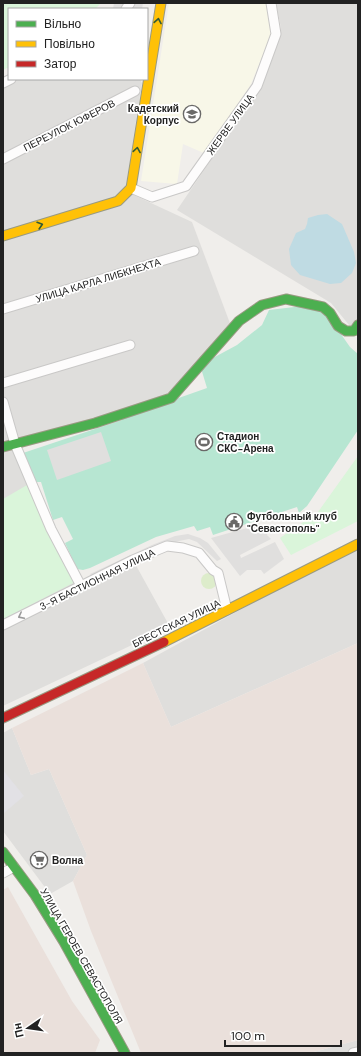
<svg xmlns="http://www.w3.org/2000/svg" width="361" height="1056" font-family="'DM Sans',sans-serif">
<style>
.residential{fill:#dfdedc}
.education{fill:#f8f7e8}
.military{fill:#eae0db}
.grass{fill:#ddeccb}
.park{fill:#daf5da}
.pitch{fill:#b7e6d2}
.parking{fill:#e0dfde}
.plaza{fill:#e2e1e5}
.water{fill:#bfdbe3}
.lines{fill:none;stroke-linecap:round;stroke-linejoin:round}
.street-casing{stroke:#c9c8c7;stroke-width:11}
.fast-casing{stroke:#999a82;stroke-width:11}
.slow-casing{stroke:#999a82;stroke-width:11}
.jam-casing{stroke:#999a82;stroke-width:11}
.street{stroke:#fdfcfc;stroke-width:9}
.fast{stroke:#4caf50;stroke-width:9}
.slow{stroke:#ffc107;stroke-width:9}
.jam{stroke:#c62828;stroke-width:9}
.oneway{stroke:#335a34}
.oneway2{stroke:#9a9a9a}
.labels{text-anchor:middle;stroke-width:3.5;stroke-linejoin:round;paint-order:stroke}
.poi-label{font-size:10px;font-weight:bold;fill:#222;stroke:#fff;text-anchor:start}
.street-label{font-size:10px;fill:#222;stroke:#fff}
</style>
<rect width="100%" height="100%" fill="#f0eeeb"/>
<g class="residential">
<path d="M276 3H358V336L331 303 177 210 259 89 281 28Z"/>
<path d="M13 79H140L142 83 125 191 192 222 231 326 168 397 15 444 81 585 133 560 170 627 3 706V84Z"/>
<path d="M358 550V643L171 727 143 663 282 587Z"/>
<path d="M12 728 31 775 49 769 87 855 73 881 50 894 3 831V733Z"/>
<path d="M358 1040V1053H310Z"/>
</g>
<path class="education" d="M169 3H267L272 32 251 84 206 154 183 144 177 184 141 181Z"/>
<g class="military">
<path d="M358 643V1040L310 1053H141L91 931 73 881 87 855 49 769 31 775 12 728 143 663 171 727Z"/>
<path d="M8 887 72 1001 100 1040 95 1053H3V890Z"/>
</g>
<circle class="grass" cx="209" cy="581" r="8"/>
<g class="park">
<path d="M3 3H101L95 9H9V67L3 70Z"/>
<path d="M358 456V521L291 555 280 538 318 512Z"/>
<path d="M27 485 51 529 75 582 3 619V499Z"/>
</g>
<path class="pitch" d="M303 306 324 310 350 347 358 354V376L357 378 358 380V430L307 506 299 513 297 507 213 535 210 527 197 531 194 526 156 537 90 568 83 570 77 569 65 543 73 539 62 517 53 520 41 482H35L23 453 122 420V418L207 388 200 365 237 345 262 325 269 310Z"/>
<g class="parking">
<path d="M114 3H143L142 9H113Z"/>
<path d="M101 432 111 461 57 480 47 450Z"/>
<path d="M261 524 263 529 269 530 267 535 271 539 240 555 241 558 275 542 284 559 264 574 261 570H247L240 576 211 538Z"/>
<path d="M188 534 200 538 208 543 221 559 217 561 197 542 189 539 179 541 155 548 93 578 90 574 152 545 175 536Z"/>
</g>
<path class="plaza" d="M3 770 24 796 3 814Z"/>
<path class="water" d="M327 214 342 224 354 252 356 263 352 273 341 283 330 284 300 275 291 265 289 249 296 233 305 229 307 224 308 218 318 215Z"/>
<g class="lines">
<defs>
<g id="street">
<path d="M126 9 130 3"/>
<path d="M3 83 11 79"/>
<path d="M3 159 135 91"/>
<path d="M131 188 152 197 186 186 257 86 276 34 271 3"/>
<path d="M3 309 194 251"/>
<path d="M3 383 130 345"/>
<path d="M3 402 15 444 51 529 81 586"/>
<path d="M3 625 133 560 167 546 183 548 199 553 213 570 218 573 227 610"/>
<path d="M3 873 14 867"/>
<path d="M353 1053 358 1052"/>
</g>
<g id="fast">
<path d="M3 447 95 423 171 398 239 321 262 305 286 299 323 307 330 313 338 326 346 331H354L358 325"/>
<path d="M3 852 35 895 64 942 125 1053"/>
</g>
<g id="slow">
<path d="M3 236 118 201 131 188 161 3"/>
<path d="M164 642 358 544"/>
</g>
<path id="jam" d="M3 718 164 642"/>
</defs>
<use href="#street" class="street-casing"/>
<use href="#fast" class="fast-casing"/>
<use href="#slow" class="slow-casing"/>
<use href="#jam" class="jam-casing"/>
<use href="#street" class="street"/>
<use href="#fast" class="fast"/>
<use href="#slow" class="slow"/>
<use href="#jam" class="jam"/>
</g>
<defs><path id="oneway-chevron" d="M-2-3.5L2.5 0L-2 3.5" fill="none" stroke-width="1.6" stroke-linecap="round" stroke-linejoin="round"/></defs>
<g class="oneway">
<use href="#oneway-chevron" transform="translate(158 21) rotate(-80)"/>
<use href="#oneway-chevron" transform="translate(137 150) rotate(-81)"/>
<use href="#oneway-chevron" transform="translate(40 225) rotate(-17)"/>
</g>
<use class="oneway2" href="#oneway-chevron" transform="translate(21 616) rotate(153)"/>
<defs>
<symbol id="school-ring" viewBox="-11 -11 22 22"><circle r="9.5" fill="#fff" stroke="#6a6968" stroke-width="1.5"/><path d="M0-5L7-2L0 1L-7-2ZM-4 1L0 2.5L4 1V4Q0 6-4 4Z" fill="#6a6968"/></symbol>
<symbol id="stadium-ring" viewBox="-11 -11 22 22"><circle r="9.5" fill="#fff" stroke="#6a6968" stroke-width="1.5"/><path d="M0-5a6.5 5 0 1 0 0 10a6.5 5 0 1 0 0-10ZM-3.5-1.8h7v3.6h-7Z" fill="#6a6968"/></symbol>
<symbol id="civic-ring" viewBox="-11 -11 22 22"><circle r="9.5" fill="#fff" stroke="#6a6968" stroke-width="1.5"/><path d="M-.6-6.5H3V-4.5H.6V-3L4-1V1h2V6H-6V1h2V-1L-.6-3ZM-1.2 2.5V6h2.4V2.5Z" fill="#6a6968"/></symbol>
<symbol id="supermarket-ring" viewBox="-11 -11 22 22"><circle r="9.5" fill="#fff" stroke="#6a6968" stroke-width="1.5"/><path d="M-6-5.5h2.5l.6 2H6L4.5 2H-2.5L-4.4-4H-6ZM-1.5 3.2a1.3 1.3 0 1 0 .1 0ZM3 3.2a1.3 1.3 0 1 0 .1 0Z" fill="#6a6968"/></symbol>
</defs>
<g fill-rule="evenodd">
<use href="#school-ring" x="182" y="104" width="20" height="20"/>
<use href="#stadium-ring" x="194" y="432" width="20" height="20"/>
<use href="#civic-ring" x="224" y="512" width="20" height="20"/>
<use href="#supermarket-ring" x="29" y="850" width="20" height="20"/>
</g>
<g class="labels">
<g class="poi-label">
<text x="179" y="112" text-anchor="end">Кадетский<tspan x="179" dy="12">Корпус</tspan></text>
<text x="217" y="440">Стадион<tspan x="217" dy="12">СКС-Арена</tspan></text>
<text x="247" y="520">Футбольный клуб<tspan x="247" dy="12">"Севастополь"</tspan></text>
<text x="52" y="864">Волна</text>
</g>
<g class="street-label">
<text transform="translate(230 124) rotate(-54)" y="4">ЖЕРВЕ УЛИЦА</text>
<text transform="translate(69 125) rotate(-27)" y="4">ПЕРЕУЛОК ЮФЕРОВ</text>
<text transform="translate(98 280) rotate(-17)" y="4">УЛИЦА КАРЛА ЛИБКНЕХТА</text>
<text transform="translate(97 579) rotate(-26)" y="4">3-Я БАСТИОННАЯ УЛИЦА</text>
<text transform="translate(176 623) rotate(-26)" y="4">БРЕСТСКАЯ УЛИЦА</text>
<text transform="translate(82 956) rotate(60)" y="4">УЛИЦА ГЕРОЕВ СЕВАСТОПОЛЯ</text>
</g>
</g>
<rect width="361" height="1056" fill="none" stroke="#222222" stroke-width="8"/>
<rect x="8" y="8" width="140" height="72" fill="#ffffff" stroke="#a7a7a7"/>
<rect x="16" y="21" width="20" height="6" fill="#4caf50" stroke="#a7a7a7"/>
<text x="44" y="28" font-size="12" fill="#222222">Вільно</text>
<rect x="16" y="41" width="20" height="6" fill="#ffc107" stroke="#a7a7a7"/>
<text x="44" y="48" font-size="12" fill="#222222">Повільно</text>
<rect x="16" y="61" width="20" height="6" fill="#c62828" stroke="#a7a7a7"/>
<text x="44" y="68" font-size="12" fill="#222222">Затор</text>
<g transform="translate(28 1028) rotate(257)" stroke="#ffffff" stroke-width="3" paint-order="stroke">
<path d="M0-3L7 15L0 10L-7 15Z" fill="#222222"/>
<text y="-6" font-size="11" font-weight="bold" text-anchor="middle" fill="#222222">Пн</text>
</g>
<path d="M225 1040v6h116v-6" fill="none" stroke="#222222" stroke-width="2"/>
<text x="231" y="1040" font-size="12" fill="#222222" stroke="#ffffff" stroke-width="3" paint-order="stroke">100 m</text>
</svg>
